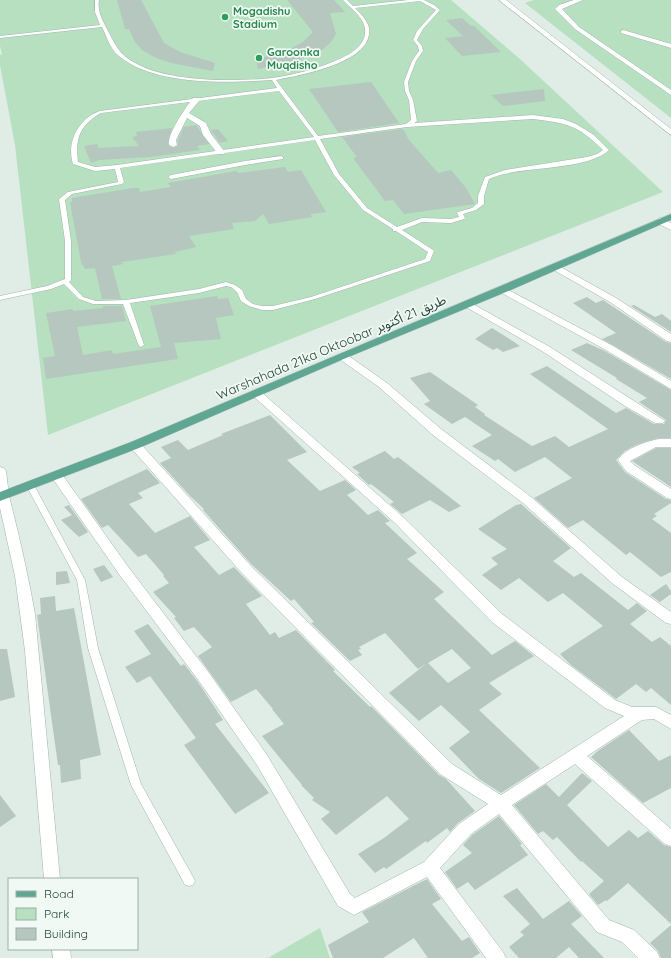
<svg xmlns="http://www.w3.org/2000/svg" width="671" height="958" font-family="Quicksand,'Noto Sans Arabic',sans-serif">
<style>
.green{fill:#b6e0c0}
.building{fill:#b5c7bf;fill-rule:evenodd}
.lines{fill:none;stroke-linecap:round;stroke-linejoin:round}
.service-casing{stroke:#a2b5ad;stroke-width:1}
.minor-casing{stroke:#a2b5ad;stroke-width:1}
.tertiary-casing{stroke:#a2b5ad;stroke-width:1}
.secondary-casing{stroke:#9db9ae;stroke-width:1}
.primary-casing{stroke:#c0c9c6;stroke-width:1}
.service{fill:#fff;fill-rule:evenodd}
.minor{fill:#fff;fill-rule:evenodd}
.tertiary{fill:#fff;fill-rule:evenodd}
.secondary{fill:#fff;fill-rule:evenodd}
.primary{fill:#5fa792;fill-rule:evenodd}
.leisure-dot{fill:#2e9e5b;stroke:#f0f9f4;stroke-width:1.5}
.labels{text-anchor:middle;stroke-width:3.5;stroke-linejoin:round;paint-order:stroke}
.far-leisure-label{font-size:11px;font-weight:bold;fill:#27864d;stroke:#f0f9f4;text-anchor:start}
.street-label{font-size:13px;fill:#1f3f35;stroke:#f0f9f4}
</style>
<rect width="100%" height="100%" fill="#e0ece6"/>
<g class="green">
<path d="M0 0H451L521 60 663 192 48 435 15 145 0 65V55L2 54 0 46Z"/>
<path d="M534 0H671V118L525 3Z"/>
<path d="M320 928 330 958H268Z"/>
</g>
<g class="building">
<path d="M117 0H141L164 43 180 52 215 63 213 71 171 63 154 57 142 50 135 42 129 29H125Z"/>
<path d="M287 0H334L345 12 330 13 336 34 331 42 322 50 298 60 258 69 256 60 292 48 303 42 313 32Z"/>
<path d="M462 18 471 26H474L501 52 462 56 445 38 463 36 446 20Z"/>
<path d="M371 82 399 123 338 132 309 89Z"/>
<path d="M544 89 545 101 503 106 491 95Z"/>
<path d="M196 125 209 144 197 146 200 150 151 157 99 160 91 163 84 146 97 144 99 148 139 146 132 137 137 136 136 132 172 128 168 145 174 148 178 146V140L184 127Z"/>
<path d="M218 129 228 141 220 143 211 130Z"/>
<path d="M403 129 409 140 438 173 451 170 466 188 475 204 404 214 393 200 385 201 353 158 357 157 342 137Z"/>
<path d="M285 167 288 172 301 170 326 212 310 214 313 217 269 224 263 214 255 221 232 223 234 229 189 236 196 247 175 252 176 254 122 262 123 264 112 266 121 299H102L95 268 85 269 81 262 70 202H72V198L133 188H139L140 192 171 187 168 183 236 171 239 173Z"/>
<path d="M217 296 218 299 228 298 234 315 216 318 221 339 174 343 178 359 46 379 43 358 55 356 46 313 73 309V311L103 308V306H122L126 321 77 327 83 355 112 350 113 354 161 347 150 306Z"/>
<path d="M587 297 596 303 603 300 666 342 671 343V379L602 339 616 333 573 303Z"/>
<path d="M634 305 655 317 662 314 671 321V332L631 306Z"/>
<path d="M492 328 508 338 520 346 503 352 497 348 493 350 475 339Z"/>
<path d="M587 343 605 351 671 390V438H659L636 445 625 451 616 460 625 472 666 499 671 500V503L654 514 657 516 652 519 671 533V572L661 577 630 552 626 555 583 520 568 528 534 498 572 478 545 457 515 472 498 459 495 461 472 446 492 435 465 417 452 424 424 404 430 401 410 378 430 372 478 405 475 407 485 414 484 415 532 446 555 436 569 447 608 429 530 374 547 366 616 413 626 408 654 424H664L666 420 639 402 647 398 616 379 617 378 571 350Z"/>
<path d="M270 415 307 452 287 460 320 491 345 480 356 490 347 495 368 515 378 510 390 521 385 523 417 553 407 559 444 592 434 599 492 655 515 641 534 656 489 683 502 694 479 710 540 768 501 793 479 779 449 748 470 732 441 705 419 721 389 693 426 664 418 669 385 633 359 647 361 649 358 650 362 655 350 661 311 623 314 622 294 599 291 601 252 565 203 510 204 509 190 496 160 463 171 458 161 447 178 440 188 450 223 435 221 434ZM452 649 471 668 448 683 428 663Z"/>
<path d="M656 448H671V487L632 461Z"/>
<path d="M385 451 394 459 398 457 461 506 449 512 430 500 402 514 390 504 394 502 371 484 369 485 357 474 360 473 352 467Z"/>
<path d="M147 469 160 483 138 493 143 498 129 504 155 533 190 516 210 540 194 547 219 575 234 567 262 596 246 604 270 635 275 632 279 638 296 630 335 670 333 671 370 707 371 706 439 775 446 779 475 811 458 823 450 832 447 828 427 843 426 841 386 869 384 867 375 873 358 854 384 838 409 819 387 796 336 835 321 819 330 812 312 800 314 798 301 785H302L262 736 284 724 272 709H273L256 689 231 702 198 656 212 647 194 627 184 631 174 618 176 617 153 592 169 583 163 576 164 575 146 554 138 557 108 525 102 528 81 499Z"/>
<path d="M521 504 571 548 553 561 574 577 581 573 628 610 637 603 647 611 630 624 652 642 660 637 671 646V705L651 688 646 692 636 684 616 699 571 665 560 654 603 626 563 593 548 602 519 578 501 590 482 575 498 564 491 558 507 549 478 529 516 505Z"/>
<path d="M69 505 88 532 79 537 61 520 72 515 64 507Z"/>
<path d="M104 565 113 577 101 582 93 569Z"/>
<path d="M67 571 70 583 56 585V572Z"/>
<path d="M666 584 671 591V594L660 602 650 595Z"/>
<path d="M55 596 56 611 74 608 101 755 80 760 81 779 61 783 60 765H58L37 615 41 614 40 598Z"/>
<path d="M148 624 181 666 184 664 198 682 223 720 215 724 269 793 235 814 184 745 196 738 150 676 137 683 125 667 151 654 134 631Z"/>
<path d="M0 649H7L15 697 0 701Z"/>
<path d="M629 730 659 761 671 755V788L643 803 591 757 599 750Z"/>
<path d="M582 773 592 781 567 805 608 847 629 830 638 838 648 831 664 845 671 847V924L628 883 607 901 606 900 598 905 589 894 604 881 582 861 581 862 557 837 553 840 543 831 538 834 514 805 546 784 559 797Z"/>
<path d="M0 795 16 816 0 827Z"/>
<path d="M499 816 522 844 520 845 528 855 475 890 468 882 457 889 445 872 472 853 463 845 472 835Z"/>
<path d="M427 879 441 899 432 904 462 941 469 937 480 953 472 958H428L414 938 383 958H333L328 945 369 922 362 912Z"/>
<path d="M517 888 543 919 569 901 582 916 571 924 604 958H579L569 947 556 958H519L509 947 524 935 520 932 530 924 503 896Z"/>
<path d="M671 925V958H661L658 951 650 943Z"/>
</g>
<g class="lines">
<defs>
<g id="service">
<path d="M95 0H99C97 12 103 21 108 31 116 46 119 54 135 63 168 82 235 82 272 78 294 75 317 69 337 60 350 55 367 45 365 29 364 17 350 8 343 0H347L353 6 409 0H424L434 5 440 10 423 29 417 40 422 46 423 51 416 61 408 82 409 91 413 100 417 121 414 123 533 115 563 119 576 124 594 135 609 150C589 169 531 167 504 174 499 175 494 177 489 179L484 196V204L476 210 463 214 465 218 464 219 451 223 422 222 402 230 433 250 434 251 430 261 315 299 273 310H262L249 306 241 301 237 292 231 287 226 286 199 293 130 303 144 345 141 347 139 346 123 304H93L79 299 64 284 51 289 0 300V296L47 286 65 279V241L59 199 68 192 118 182 115 169 95 171 73 164C66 142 79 118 100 111L277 88 272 80C227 83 155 86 119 56 110 49 107 37 102 27L0 38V36L100 25 95 12ZM420 1 436 10 417 31 413 40 418 46 419 51 412 61 404 82 405 91 409 100 411 120 406 124 318 136 276 80C300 75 374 63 369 28 368 21 360 13 355 8ZM279 91 314 137 117 165 95 167 78 162C75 138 80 125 101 113ZM533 119C567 123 578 125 603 150L597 154 587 157 505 170 485 177 478 196V203L472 208 458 212 457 213 459 217 451 219 422 218 397 227 367 208 339 174 320 139 407 127ZM315 140 334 175 363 210 393 229V231H396L428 252 425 259 311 297 273 306H262L253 304 246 299 242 290 235 285 226 282 199 289 126 300 96 301 83 297 69 282 71 280V241L65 200 72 194 122 184 124 182 120 168Z"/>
<path d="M281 156 283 157V159L245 165 171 179 168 177 171 175 245 161Z"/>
<path d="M30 482 34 485 85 580 98 648 141 784 193 877 195 881 193 885 189 886 185 885 131 785 88 648 77 580 26 485Z"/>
</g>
<g id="minor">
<path d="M574 0H583L562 9 579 27 671 90V95L575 29 555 9 559 5Z"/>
<path d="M623 30 671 44V48L621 33V31Z"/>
<path d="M193 98H199L200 100 189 113 206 123 211 134 225 152 224 154H218L203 135 200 126 187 118 176 140 177 145 173 147 169 145C167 134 186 107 193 98Z"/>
<path d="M660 218 671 223V230L657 223 656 221Z"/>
<path d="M555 264 616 298 671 334V342L667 341 610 302 552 269 550 267 552 265Z"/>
<path d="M503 287 613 346 671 381V389L606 350 500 292 498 290 500 288Z"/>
<path d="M469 302 550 347 665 421 663 423H655L625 406 542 351 466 307 464 305Z"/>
<path d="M342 353 346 354 387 383 441 429 531 497 622 577 671 612V624L666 623 612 583 523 503 433 435 379 387 338 358 337 356Z"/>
<path d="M256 390 260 391 403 517 502 614 615 700 632 707H656L671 715V729L654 719 642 720 587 756 671 829V846L665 844 575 764 512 805 609 920 634 930 657 952 660 958H638L622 942 597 932 499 814 471 834 440 868 503 952 506 958H486L427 877 354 915 338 906 257 765 199 681 119 574 53 479 51 476 53 473H61L129 568 209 673 267 755 350 894 355 898 424 862 459 824 488 804 440 774 241 572 131 448 129 445 131 442H139L251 566 452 764 501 795 624 716 605 708 492 622 395 523 252 395 251 393 252 391Z"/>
<path d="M659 439H671V447H656L630 461 634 465 671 489V499L667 498 626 471 618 460C626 448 645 442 659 439Z"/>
<path d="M3 492 7 493 9 496C19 535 28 574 35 614L60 879H44L25 651 15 576 0 508V493Z"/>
<path d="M52 949H70L71 958H53Z"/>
</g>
<path id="tertiary" d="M499 0H506L671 129V135Z"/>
<path id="secondary" d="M0 467 4 468 6 471 9 496 7 499H0Z"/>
<path id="primary" d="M671 214V220L506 292 346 358 139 448 0 501V492L131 442Z"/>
</defs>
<use href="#service" class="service-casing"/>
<use href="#minor" class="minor-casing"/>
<use href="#tertiary" class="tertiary-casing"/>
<use href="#secondary" class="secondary-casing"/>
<use href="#primary" class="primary-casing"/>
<use href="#service" class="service"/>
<use href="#minor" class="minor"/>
<use href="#tertiary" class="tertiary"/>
<use href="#secondary" class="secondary"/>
<use href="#primary" class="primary"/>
</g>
<g class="leisure-dot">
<circle cx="225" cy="17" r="4"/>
<circle cx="259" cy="58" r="4"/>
</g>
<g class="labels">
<g class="far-leisure-label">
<text x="233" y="15">Mogadishu<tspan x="233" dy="13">Stadium</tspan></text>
<text x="267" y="56">Garoonka<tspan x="267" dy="13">Muqdisho</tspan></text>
</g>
<g class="street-label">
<text transform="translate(331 347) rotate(-23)" y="5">Warshahada 21ka Oktoobar طريق 21 أكتوبر</text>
</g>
</g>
<rect x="8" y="878" width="130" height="72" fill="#f0f9f4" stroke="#9cafa8"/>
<rect x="16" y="891" width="20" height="6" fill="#5fa792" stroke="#9cafa8"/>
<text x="44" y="898" font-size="12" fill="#1f3f35">Road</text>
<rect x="16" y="908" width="20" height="12" fill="#b6e0c0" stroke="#9cafa8"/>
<text x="44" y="918" font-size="12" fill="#1f3f35">Park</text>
<rect x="16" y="928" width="20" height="12" fill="#b5c7bf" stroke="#9cafa8"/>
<text x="44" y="938" font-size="12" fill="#1f3f35">Building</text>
</svg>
